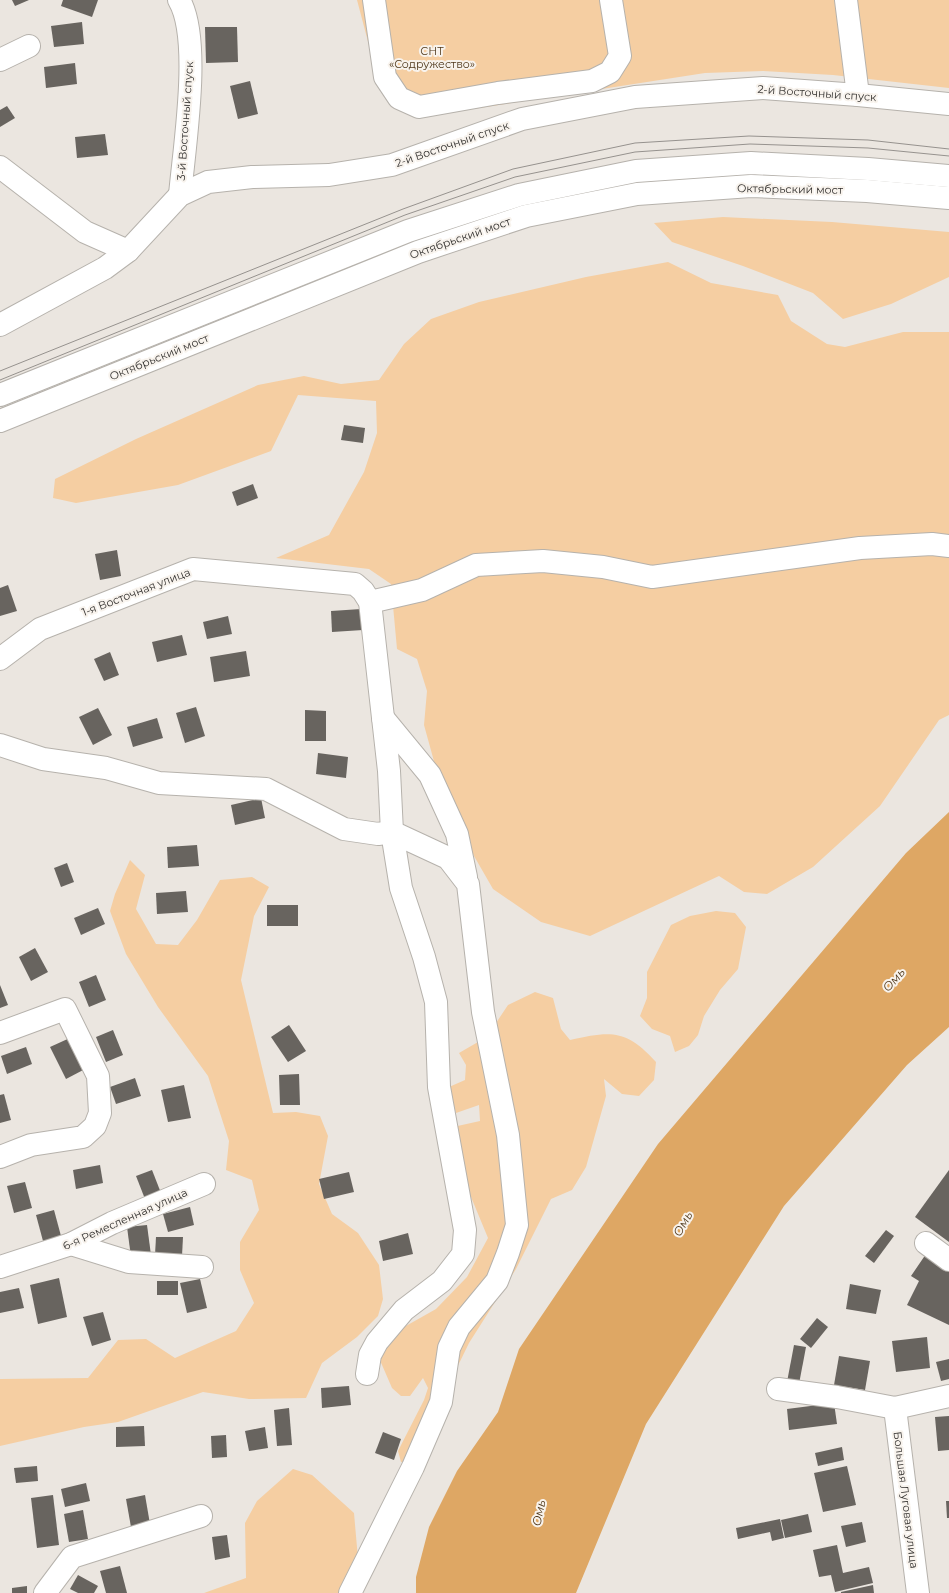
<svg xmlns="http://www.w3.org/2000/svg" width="949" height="1593" font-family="Montserrat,sans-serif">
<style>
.green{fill:#f5cea2}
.water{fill:#dea764}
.building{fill:#68645f}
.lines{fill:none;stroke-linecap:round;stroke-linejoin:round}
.minor-casing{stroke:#b6b2ac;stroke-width:24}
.major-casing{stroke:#b6b2ac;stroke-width:24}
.minor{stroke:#fff;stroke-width:22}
.major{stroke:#fff;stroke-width:22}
.tram{stroke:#96928e;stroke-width:1}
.labels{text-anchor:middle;stroke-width:4;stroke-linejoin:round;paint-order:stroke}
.park-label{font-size:11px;fill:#4e371a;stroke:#f8f3ed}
.street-label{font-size:11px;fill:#33312f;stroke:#f8f3ed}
.water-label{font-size:12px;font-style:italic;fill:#50391c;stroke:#f8f3ed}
</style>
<rect width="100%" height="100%" fill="#ebe6e0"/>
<g class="green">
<path d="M357 0H949V88L833 75 763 71 705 73 441 114 380 87Z"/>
<path d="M723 217 832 222 949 232V277L891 304 843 319 813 293 743 266 672 242 654 223Z"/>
<path d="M668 262 711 283 778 295 791 321 827 344 845 347 903 332H949V715L939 720 880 806 813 867 767 894 744 892 719 876 590 936 541 922 493 889 474 856 440 783 424 725 427 691 417 659 397 649 391 584 369 569 276 558 329 535 364 472 377 433 376 401 298 395 271 451 178 485 76 503 53 498 55 479 136 439 258 385 304 376 341 384 379 380 404 344 431 319 479 302 586 277Z"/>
<path d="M130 860 145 875 136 909 156 944 178 945 197 920 220 880 252 877 269 887 254 916 241 980 273 1113 296 1112 320 1116 328 1136 319 1184 332 1214 358 1233 379 1265 383 1299 378 1316 357 1337 322 1363 306 1398 249 1399 203 1392 118 1422 84 1427 0 1446V1379L88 1378 118 1340 146 1339 175 1358 236 1331 254 1303 240 1270V1242L259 1210 252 1180 226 1170 229 1141 208 1076 158 1007 126 954 110 911 115 894Z"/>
<path d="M716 911 735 913 746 927 738 969 720 990 704 1016 698 1035 689 1046 675 1052 670 1036 652 1029 640 1016 647 998V972L671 925 690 916Z"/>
<path d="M535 992 553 998 561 1029 570 1040C611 1031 626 1029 656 1062L654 1080 639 1096 622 1094 604 1079 606 1096 586 1167 572 1190 551 1199 516 1269 469 1343 450 1382 406 1463 401 1462 398 1451 424 1400 428 1388 423 1378 410 1396H401L392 1388 379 1358 397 1331 436 1309 467 1277 488 1238 464 1180 453 1127 480 1121 479 1105 456 1113 449 1087 465 1080 466 1065 459 1053 478 1042 494 1026 508 1005Z"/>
<path d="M293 1469 312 1475 354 1513 361 1593H204L246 1578 245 1523 257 1501Z"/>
</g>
<path class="water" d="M949 812V1027L907 1065 784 1206 646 1424 576 1593H416V1577L429 1527 457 1471 498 1412 519 1349 658 1144 906 853Z"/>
<g class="building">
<path d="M12 0H29L15 6Z"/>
<path d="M63 0H98L92 17 61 6Z"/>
<path d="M82 22 84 44 54 47 51 26Z"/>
<path d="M205 27H237L238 62 206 63Z"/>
<path d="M75 63 77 84 46 88 44 67Z"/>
<path d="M250 81 258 114 238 119 230 86Z"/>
<path d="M7 106 15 118 0 127V110Z"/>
<path d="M105 134 108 155 77 158 75 137Z"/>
<path d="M344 425 365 428 363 443 341 440Z"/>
<path d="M253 484 258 498 237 506 232 492Z"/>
<path d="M117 550 121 576 100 580 95 554Z"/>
<path d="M8 585 17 611 0 616V588Z"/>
<path d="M361 609 363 630 332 632 331 611Z"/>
<path d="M228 616 232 634 207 639 203 622Z"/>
<path d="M182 635 187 655 157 662 152 642Z"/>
<path d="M246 651 250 676 214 682 210 657Z"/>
<path d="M110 652 119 675 104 681 94 659Z"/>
<path d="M196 707 205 736 185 743 176 713Z"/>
<path d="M98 708 112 735 93 745 79 717Z"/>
<path d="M305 710 326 711V741H305Z"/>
<path d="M157 718 163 738 133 747 127 727Z"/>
<path d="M318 753 348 757 346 778 316 774Z"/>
<path d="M261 798 265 818 235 825 231 805Z"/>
<path d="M197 845 199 866 168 868 167 847Z"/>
<path d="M67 863 74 882 61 887 54 868Z"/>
<path d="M186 891 188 912 157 914 156 893Z"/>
<rect x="267" y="905" width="31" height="21"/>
<path d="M98 908 105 924 81 935 74 918Z"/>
<path d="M35 948 48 972 31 981 19 957Z"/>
<path d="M96 975 106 1000 89 1007 79 982Z"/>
<path d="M0 985 8 1005 0 1008Z"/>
<path d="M289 1025 306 1051 288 1062 271 1037Z"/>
<path d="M113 1030 123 1055 106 1062 96 1037Z"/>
<path d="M72 1037 87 1068 66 1079 50 1047Z"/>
<path d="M26 1047 32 1064 7 1074 1 1056Z"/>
<path d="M299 1074 300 1105H280L279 1075Z"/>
<path d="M135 1078 141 1096 116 1104 110 1087Z"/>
<path d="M184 1085 191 1118 168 1122 161 1090Z"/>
<path d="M4 1094 11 1120 0 1123V1095Z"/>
<path d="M100 1165 103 1183 76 1189 73 1170Z"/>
<path d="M152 1170 161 1193 145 1199 136 1176Z"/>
<path d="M949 1170V1242L915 1217Z"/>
<path d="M349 1172 354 1192 324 1199 319 1179Z"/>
<path d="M25 1182 32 1208 14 1213 7 1186Z"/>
<path d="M190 1207 194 1225 168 1232 163 1214Z"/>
<path d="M54 1210 61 1236 43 1241 36 1215Z"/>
<path d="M147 1225 151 1255 131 1257 127 1227Z"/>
<path d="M886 1230 894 1236 874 1263 865 1256Z"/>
<path d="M408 1233 413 1254 383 1261 379 1241Z"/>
<path d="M156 1237H183L182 1256 155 1255Z"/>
<path d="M926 1254 949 1269V1325L907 1305 919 1281 911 1276Z"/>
<path d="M59 1278 67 1317 38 1324 30 1285Z"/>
<path d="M200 1279 207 1308 187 1313 180 1283Z"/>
<rect x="157" y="1281" width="21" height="14"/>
<path d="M850 1284 881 1290 876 1314 846 1309Z"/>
<path d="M19 1288 24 1308 0 1313V1292Z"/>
<path d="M103 1312 111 1340 92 1346 83 1317Z"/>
<path d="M817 1318 828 1327 811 1348 800 1339Z"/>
<path d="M927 1337 930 1368 896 1372 892 1341Z"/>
<path d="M794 1345 806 1347 799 1384 787 1382Z"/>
<path d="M839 1356 870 1361 865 1390 834 1385Z"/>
<path d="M949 1359V1379L941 1381 936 1362Z"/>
<path d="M349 1386 351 1405 322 1408 321 1388Z"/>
<path d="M834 1403 837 1424 789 1430 787 1409Z"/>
<path d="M289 1408 292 1445 277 1446 274 1410Z"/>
<path d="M949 1416V1450L938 1451 935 1417Z"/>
<path d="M144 1426 145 1446 116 1447V1427Z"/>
<path d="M265 1427 268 1448 249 1451 245 1431Z"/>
<path d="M383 1432 401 1439 394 1460 375 1453Z"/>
<path d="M226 1435 227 1457 212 1458 211 1436Z"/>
<path d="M842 1447 844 1460 818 1466 815 1453Z"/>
<path d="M37 1466 38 1481 16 1483 14 1468Z"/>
<path d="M847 1466 856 1505 823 1512 814 1473Z"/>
<path d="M86 1483 90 1501 65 1507 61 1489Z"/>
<path d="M53 1495 59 1545 37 1548 31 1498Z"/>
<path d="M145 1495 150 1524 131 1527 126 1499Z"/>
<path d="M946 1501H949V1518H947Z"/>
<path d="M83 1510 88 1539 69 1542 64 1514Z"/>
<path d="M808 1514 812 1532 785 1538 781 1520Z"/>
<path d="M780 1519 784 1538 772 1541 770 1532 738 1539 736 1528Z"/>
<path d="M862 1522 866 1542 846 1547 841 1526Z"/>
<path d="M227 1535 230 1557 215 1560 212 1537Z"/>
<path d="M837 1545 843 1573 869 1567 873 1583 835 1592 831 1575 819 1577 813 1550Z"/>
<path d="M120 1566 127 1593H106L100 1571Z"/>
<path d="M78 1575 98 1586 94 1593H78L70 1589Z"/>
<path d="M873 1585 874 1593H841V1592Z"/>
<path d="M27 1586V1593H12V1588Z"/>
</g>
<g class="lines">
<defs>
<g id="minor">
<path d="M179 0C202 39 184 148 180 195"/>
<path d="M374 0 385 77 399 98 419 107 498 93 592 81 610 72 620 56 611 0"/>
<path d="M846 0 858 95"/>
<path d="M0 60 29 46"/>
<path d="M0 167 85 232 128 251"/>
<path d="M0 325 105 268 128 251 180 195 208 182 252 177 329 175 392 165 522 119 635 97 763 88 858 95 949 104"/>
<path d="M370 602 422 590 476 565 543 561 603 567 652 577 860 548 932 544 949 546"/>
<path d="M0 659 40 629 193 569 355 584 363 591 370 602 389 771 392 832 401 888 424 957 436 1002 439 1087 465 1230 463 1254 442 1281 404 1310 377 1342 370 1355 367 1374"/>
<path d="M383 718 430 775 457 834 466 877"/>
<path d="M0 745 43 759 106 768 159 783 266 789 344 829 378 834 392 832"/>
<path d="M0 1033 65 1009 98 1076 100 1113 95 1126 83 1137 31 1145 0 1157"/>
<path d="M926 1243 949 1260"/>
<path d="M71 1244 129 1262 202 1267"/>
<path d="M0 1267 71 1244 112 1223 204 1184"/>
<path d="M778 1389 837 1397 895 1408 949 1396"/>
<path d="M895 1408 918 1593"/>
<path d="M45 1593 72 1557 201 1516"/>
<path d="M350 1593 413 1467 441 1402 449 1348 459 1327 497 1281 508 1253 517 1225 508 1135 483 1012 468 884 448 858 392 832"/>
</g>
<g id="major">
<path d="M0 395 408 231 519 195 636 171 751 163 868 169 949 176"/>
<path d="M0 421 418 252 526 216 637 194 751 186 867 191 949 198"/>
</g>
</defs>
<use href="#minor" class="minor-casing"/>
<use href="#major" class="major-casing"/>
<use href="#minor" class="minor"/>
<use href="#major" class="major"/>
<g class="tram">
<path d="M0 371 403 209 513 169 635 143 749 136 868 140 949 149"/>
<path d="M0 380 405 215 515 177 635 152 750 144 868 148 949 156"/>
</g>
</g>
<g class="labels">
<g class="park-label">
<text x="432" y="55">СНТ<tspan x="432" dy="13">«Содружество»</tspan></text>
</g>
<g class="street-label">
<text transform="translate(817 93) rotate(4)" y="4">2-й Восточный спуск</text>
<text transform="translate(185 121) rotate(-86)" y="4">3-й Восточный спуск</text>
<text transform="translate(452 144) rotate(-19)" y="4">2-й Восточный спуск</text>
<text transform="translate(790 189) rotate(1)" y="4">Октябрьский мост</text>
<text transform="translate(460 238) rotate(-19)" y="4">Октябрьский мост</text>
<text transform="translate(159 357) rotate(-22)" y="4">Октябрьский мост</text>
<text transform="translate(136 592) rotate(-21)" y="4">1-я Восточная улица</text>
<text transform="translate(125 1219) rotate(-24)" y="4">6-я Ремесленная улица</text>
<text transform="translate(906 1500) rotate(83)" y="4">Большая Луговая улица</text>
</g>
<g class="water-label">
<text transform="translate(894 980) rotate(-48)" y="4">Омь</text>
<text transform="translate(683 1224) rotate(-61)" y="4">Омь</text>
<text transform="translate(539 1513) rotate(-78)" y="4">Омь</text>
</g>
</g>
</svg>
